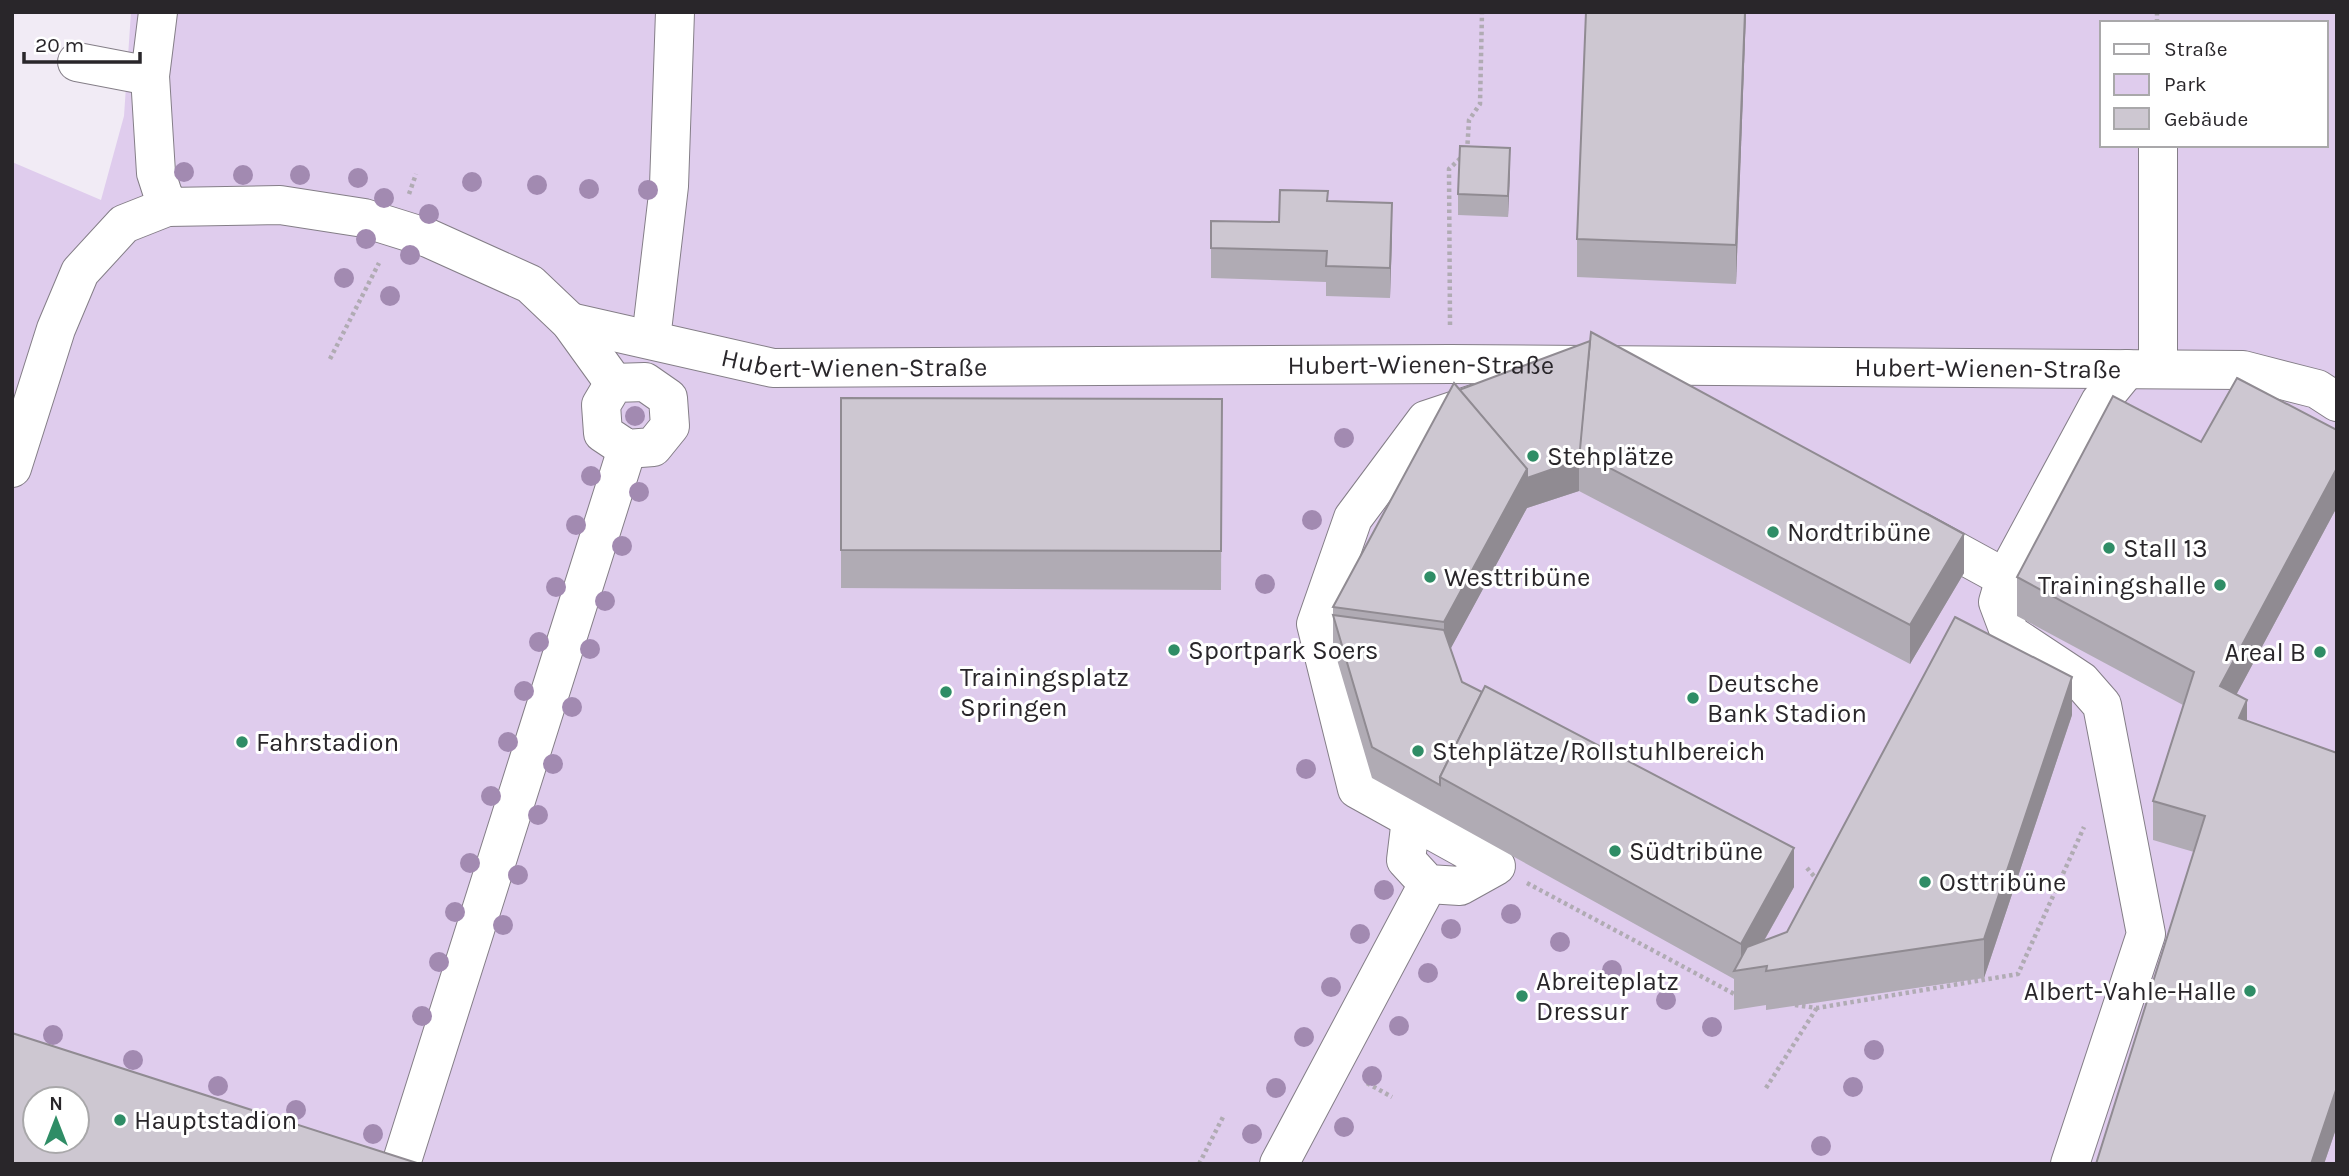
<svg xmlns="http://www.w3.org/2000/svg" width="2349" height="1176" font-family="Karla,sans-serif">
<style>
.green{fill:#dfcced;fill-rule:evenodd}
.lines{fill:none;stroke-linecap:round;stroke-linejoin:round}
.minor-casing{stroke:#847e87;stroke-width:40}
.path{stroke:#b0abb3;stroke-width:4.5;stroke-dasharray:3.5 3.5;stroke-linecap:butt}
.minor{stroke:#fff;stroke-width:38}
.tree{fill:#a28ab1}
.wall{fill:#b0abb4}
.shaded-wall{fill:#908b92}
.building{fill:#cdc7d1;stroke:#908b92;stroke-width:2;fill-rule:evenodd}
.poi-dot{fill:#2f8d66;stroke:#fff;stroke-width:2.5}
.labels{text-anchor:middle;stroke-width:6;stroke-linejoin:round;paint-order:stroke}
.street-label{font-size:26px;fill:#29262a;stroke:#fff}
.poi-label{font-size:26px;fill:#29262a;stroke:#fff;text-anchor:start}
</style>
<rect width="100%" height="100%" fill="#f1ebf5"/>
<path class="green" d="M131 12H2337V1164H12V162L101 200 124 116ZM2102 23H2326V145H2102ZM35 1099H77V1141H35Z"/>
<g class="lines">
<defs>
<g id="minor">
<path d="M158 12 150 76 156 173 167 207 280 205 364 218 428 238 530 284 570 322 614 383"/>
<path d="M77 62 150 76"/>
<path d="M2158 145V369"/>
<path id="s1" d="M570 322 773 368 1450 364 2243 370 2317 389 2337 402"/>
<path d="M651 339 669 186 675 12"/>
<path d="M645 382 668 398 670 426 653 447 627 449 603 433 601 405 614 383Z"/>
<path d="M12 468 56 329 80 272 124 224 167 207"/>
<path d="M1919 531 2005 578"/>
<path d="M1411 819 1357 789 1316 624 1353 518 1426 420 1483 401"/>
<path d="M1411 819 1496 866 1460 886 1428 884 1406 860Z"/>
<path d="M401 1164 627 449"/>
<path d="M1279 1164 1428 884"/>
<path d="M2070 1164 2146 934 2102 705 2081 681 2010 634 1998 602 2005 578 2100 402 2127 369"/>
</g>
</defs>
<use href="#minor" class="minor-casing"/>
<g class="path">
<path d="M2157 12V23"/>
<path d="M409 194 416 174"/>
<path d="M1450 325 1449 169 1467 152 1469 120 1480 104 1482 12"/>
<path d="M330 359 379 263"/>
<path d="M1807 868 1819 882"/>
<path d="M1527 883 1738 996"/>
<path d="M1795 1005 1817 1008 2018 974 2084 827"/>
<path d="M1367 1083 1392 1097"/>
<path d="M1766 1088 1818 1006"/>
<path d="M1199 1164 1223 1117"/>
</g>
<use href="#minor" class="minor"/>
</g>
<g class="tree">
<circle cx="184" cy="172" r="10"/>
<circle cx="243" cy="175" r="10"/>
<circle cx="300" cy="175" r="10"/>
<circle cx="358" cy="178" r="10"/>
<circle cx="472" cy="182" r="10"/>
<circle cx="537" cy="185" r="10"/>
<circle cx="589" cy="189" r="10"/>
<circle cx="648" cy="190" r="10"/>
<circle cx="384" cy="198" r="10"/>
<circle cx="429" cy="214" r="10"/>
<circle cx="366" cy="239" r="10"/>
<circle cx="410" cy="255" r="10"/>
<circle cx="344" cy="278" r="10"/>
<circle cx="390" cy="296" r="10"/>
<circle cx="635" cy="416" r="10"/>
<circle cx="1344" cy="438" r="10"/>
<circle cx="591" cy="476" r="10"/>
<circle cx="639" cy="492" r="10"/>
<circle cx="1312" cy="520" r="10"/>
<circle cx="576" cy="525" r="10"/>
<circle cx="622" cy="546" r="10"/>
<circle cx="1265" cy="584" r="10"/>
<circle cx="556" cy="587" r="10"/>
<circle cx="605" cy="601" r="10"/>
<circle cx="539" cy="642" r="10"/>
<circle cx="590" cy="649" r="10"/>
<circle cx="524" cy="691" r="10"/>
<circle cx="572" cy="707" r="10"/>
<circle cx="508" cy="742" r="10"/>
<circle cx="553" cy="764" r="10"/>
<circle cx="1306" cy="769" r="10"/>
<circle cx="491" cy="796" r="10"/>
<circle cx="538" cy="815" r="10"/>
<circle cx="470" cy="863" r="10"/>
<circle cx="518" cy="875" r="10"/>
<circle cx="1384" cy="890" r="10"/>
<circle cx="455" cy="912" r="10"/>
<circle cx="1511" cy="914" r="10"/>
<circle cx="503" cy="925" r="10"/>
<circle cx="1451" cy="929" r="10"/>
<circle cx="1360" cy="934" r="10"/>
<circle cx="1560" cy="942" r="10"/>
<circle cx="439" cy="962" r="10"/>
<circle cx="1612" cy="970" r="10"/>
<circle cx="1428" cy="973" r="10"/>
<circle cx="1331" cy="987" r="10"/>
<circle cx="1666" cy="1000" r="10"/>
<circle cx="422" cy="1016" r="10"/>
<circle cx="1399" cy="1026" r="10"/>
<circle cx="1712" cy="1027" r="10"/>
<circle cx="53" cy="1035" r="10"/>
<circle cx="1304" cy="1037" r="10"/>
<circle cx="1874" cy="1050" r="10"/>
<circle cx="133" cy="1060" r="10"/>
<circle cx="1372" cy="1076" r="10"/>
<circle cx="218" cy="1086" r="10"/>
<circle cx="1853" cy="1087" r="10"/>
<circle cx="1276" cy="1088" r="10"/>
<circle cx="296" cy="1110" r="10"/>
<circle cx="1344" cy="1127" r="10"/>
<circle cx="373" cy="1134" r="10"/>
<circle cx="1252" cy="1134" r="10"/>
<circle cx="1821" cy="1146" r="10"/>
</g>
<g class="wall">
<path d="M1586 12H1746L1736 284 1577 277V239Z"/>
<path d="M1510 169 1508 217 1458 215V194Z"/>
<path d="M1328 201 1392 233 1390 298 1326 296V282L1211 278V221L1279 222Z"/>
<path d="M1459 390 1964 573 1910 664 1579 491 1527 508 1450 649 1462 682 1794 887 1764 941 1787 932 2072 715 1984 978 1766 1010V1005L1734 1010V979L1372 778 1333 646V607Z"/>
<path d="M841 398 1222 399 1221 590 841 588Z"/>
<path d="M2337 468V507L2236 695 2247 721 2337 753V1126L2324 1164H2096L2194 852 2153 840V801L2183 705 2017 616V577Z"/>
</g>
<g class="shaded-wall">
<path d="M1745 12H1746L1736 284V245Z"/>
<path d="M1510 148V169L1508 217V196Z"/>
<path d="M1392 203V233L1390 298V268Z"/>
<path d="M1579 460V491L1527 508 1444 661V622L1527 469Z"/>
<path d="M2337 468V507L2220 725V686Z"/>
<path d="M1964 534V573L1910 664V625Z"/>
<path d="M2072 677V715L1984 978V939Z"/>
<path d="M2247 700V739L2239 718Z"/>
<path d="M1794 848V887L1748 969 1741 970V944Z"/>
<path d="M2337 1087V1126L2324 1164H2311Z"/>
</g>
<g class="building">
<path d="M1586 12H1745L1736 245 1577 239Z"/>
<path d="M1460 146 1510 148 1508 196 1458 194Z"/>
<path d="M1280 190 1328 191 1327 201 1392 203 1390 268 1326 266 1327 251 1211 248V221L1279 222Z"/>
<path d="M1591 332 1964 534 1910 625 1579 452Z"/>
<path d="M1590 341 1579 460 1527 478V469L1459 390Z"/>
<path d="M2237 378 2337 430V468L2220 686 2247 700 2239 718 2337 753V1087L2311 1164H2096L2205 816 2153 801 2194 672 2017 577 2113 396 2201 442Z"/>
<path d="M1454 383 1527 469 1444 622 1333 607Z"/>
<path d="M841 398 1222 399 1221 551 841 550Z"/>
<path d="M1333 615 1444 630 1462 682 1482 692 1440 777V785L1372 747Z"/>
<path d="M1955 617 2072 677 1984 939 1766 971 1767 966 1734 971 1747 947 1787 932Z"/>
<path d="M1485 686 1794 848 1741 944 1440 777Z"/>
<path d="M12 1033 420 1164H12ZM35 1099H77V1141H35Z"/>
</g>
<g class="poi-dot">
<circle cx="1533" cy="456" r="7"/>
<circle cx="1773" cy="532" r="7"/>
<circle cx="2109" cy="548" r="7"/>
<circle cx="1430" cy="577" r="7"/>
<circle cx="2220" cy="585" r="7"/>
<circle cx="1174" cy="650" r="7"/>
<circle cx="2320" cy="652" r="7"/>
<circle cx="946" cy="692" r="7"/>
<circle cx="1693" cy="698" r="7"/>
<circle cx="242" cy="742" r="7"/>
<circle cx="1418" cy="751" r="7"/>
<circle cx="1615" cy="851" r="7"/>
<circle cx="1925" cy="882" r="7"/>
<circle cx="2250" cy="991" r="7"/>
<circle cx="1522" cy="996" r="7"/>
<circle cx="120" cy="1120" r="7"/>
</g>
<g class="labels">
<g class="street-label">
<text dy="9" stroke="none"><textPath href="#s1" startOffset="289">Hubert-Wienen-Straße</textPath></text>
<text dy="9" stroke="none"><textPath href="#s1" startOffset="856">Hubert-Wienen-Straße</textPath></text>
<text dy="9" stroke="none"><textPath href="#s1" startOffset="1423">Hubert-Wienen-Straße</textPath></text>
</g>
<g class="poi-label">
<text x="1547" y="465">Stehplätze</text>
<text x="1787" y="541">Nordtribüne</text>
<text x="2123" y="557">Stall 13</text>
<text x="1444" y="586">Westtribüne</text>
<text x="2206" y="594" text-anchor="end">Trainingshalle</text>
<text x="1188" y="659">Sportpark Soers</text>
<text x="2306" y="661" text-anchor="end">Areal B</text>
<text x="960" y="686">Trainingsplatz<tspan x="960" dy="30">Springen</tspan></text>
<text x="1707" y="692">Deutsche<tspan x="1707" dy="30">Bank Stadion</tspan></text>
<text x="256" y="751">Fahrstadion</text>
<text x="1432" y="760">Stehplätze/Rollstuhlbereich</text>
<text x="1629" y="860">Südtribüne</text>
<text x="1939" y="891">Osttribüne</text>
<text x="1536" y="990">Abreiteplatz<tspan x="1536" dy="30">Dressur</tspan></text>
<text x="2236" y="1000" text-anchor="end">Albert-Vahle-Halle</text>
<text x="134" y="1129">Hauptstadion</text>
</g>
</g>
<rect width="2349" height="1176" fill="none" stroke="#29262a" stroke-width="28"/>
<rect x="2100" y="21" width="228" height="126" fill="#ffffff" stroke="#a9a8aa" stroke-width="2"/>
<rect x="2114" y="44" width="35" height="10" fill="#ffffff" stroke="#a9a8aa" stroke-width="2"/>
<text x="2164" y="56" font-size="21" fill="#29262a">Straße</text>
<rect x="2114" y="74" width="35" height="21" fill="#dfcced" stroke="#a9a8aa" stroke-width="2"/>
<text x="2164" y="91" font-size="21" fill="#29262a">Park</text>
<rect x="2114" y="108" width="35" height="21" fill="#cdc7d1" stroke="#a9a8aa" stroke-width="2"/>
<text x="2164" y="126" font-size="21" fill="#29262a">Gebäude</text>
<g transform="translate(56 1120)"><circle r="33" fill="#ffffff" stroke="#a9a8aa" stroke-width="2"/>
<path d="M0-5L12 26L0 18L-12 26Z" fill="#2f8d66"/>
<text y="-10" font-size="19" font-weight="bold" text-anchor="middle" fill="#29262a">N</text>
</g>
<path d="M24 52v10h116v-10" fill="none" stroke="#29262a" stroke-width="3.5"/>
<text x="35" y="52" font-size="21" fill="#29262a" stroke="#ffffff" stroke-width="5" paint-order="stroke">20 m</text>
</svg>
